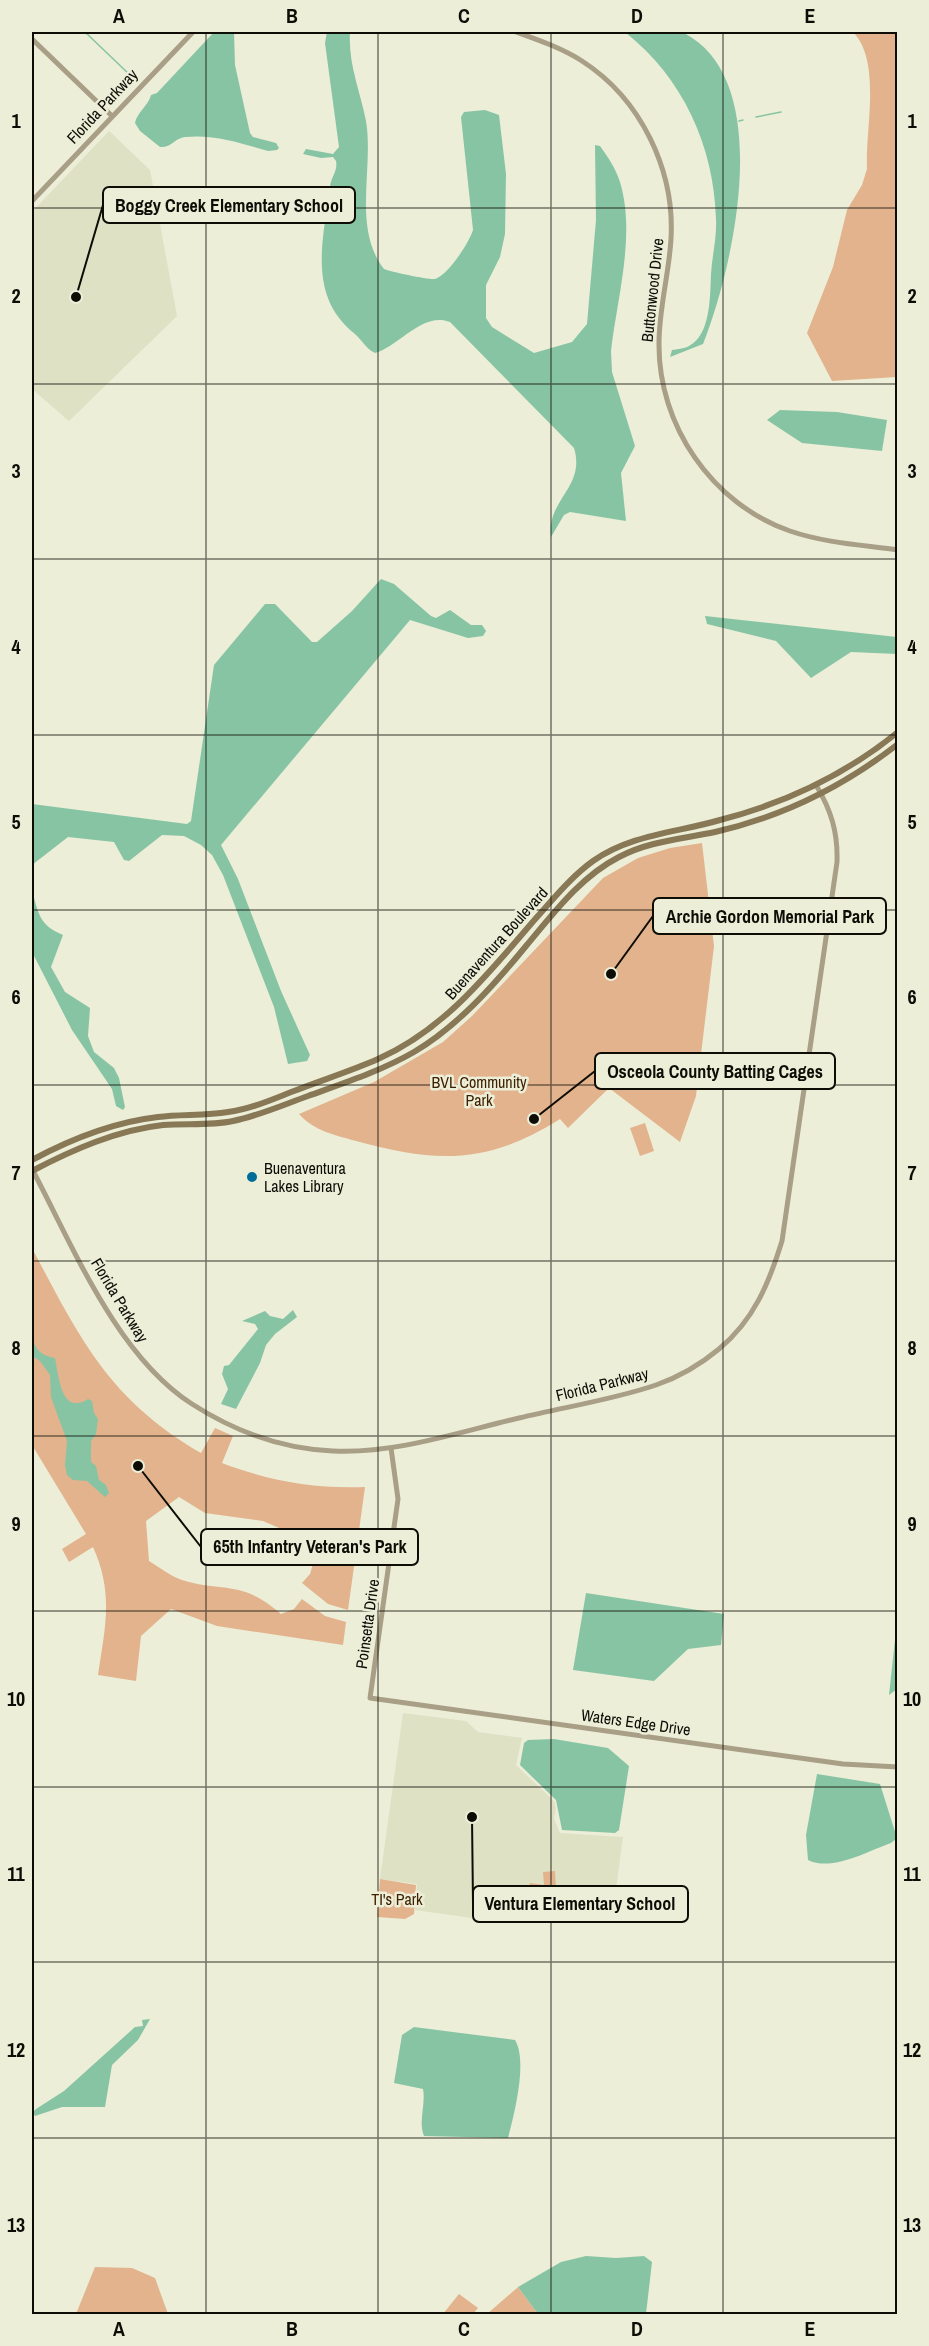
<svg xmlns="http://www.w3.org/2000/svg" width="929" height="2346" font-family="'Archivo Narrow',sans-serif">
<style>
.built{fill:#dfe1c4}
.green{fill:#e2b38d}
.water{fill:#87c4a4}
.lines{fill:none;stroke-linecap:round;stroke-linejoin:round}
.stream{stroke:#87c4a4;stroke-width:1.5}
.tertiary{stroke:#a99e86;stroke-width:5}
.secondary{stroke:#887855;stroke-width:6}
.grid{fill:none;stroke:#0d0d06;stroke-width:1.5;stroke-opacity:0.55}
.poi-dot{fill:#006d99;stroke:#eceed8;stroke-width:2}
.labels{text-anchor:middle;stroke-width:5;stroke-linejoin:round;paint-order:stroke}
.street-label{font-size:16px;fill:#0d0d06;stroke:#eceed8}
.park-label{font-size:16px;fill:#3f2000;stroke:#eceed8}
.poi-label{font-size:16px;fill:#0d0d06;stroke:#eceed8;text-anchor:start}
.leader{fill:none;stroke:#0d0d06;stroke-width:2}
.callout-dot{fill:#0d0d06;stroke:#eceed8;stroke-width:2}
.callout{fill:#eceed8;stroke:#0d0d06;stroke-width:2}
.callout-label{font-size:18px;text-anchor:middle;font-weight:bold;fill:#0d0d06}
.neatline{fill:none;stroke:#0d0d06;stroke-width:2}
.grid-label{font-size:20px;text-anchor:middle;font-weight:bold;fill:#0d0d06}
</style>
<rect width="100%" height="100%" fill="#eceed8"/>
<g class="built">
<path d="M109 131 150 170 177 316 69 421 32 389V212Z"/>
<path d="M403 1713 466 1721 478 1732 522 1738 516 1765 554 1801 556 1808 554 1819 560 1833 623 1837 613 1911 507 1896 500 1922 415 1910 417 1884 380 1879Z"/>
</g>
<g class="green">
<path d="M853 32H897V377L832 381 807 333 833 267 847 210 862 185 867 169C865 129 882 62 853 32Z"/>
<path d="M702 843 714 946 696 1096 680 1142 609 1088 568 1128 560 1119C487 1165 436 1163 356 1141 335 1135 314 1131 299 1114L374 1082 443 1042 472 1016 603 878 638 858 670 848Z"/>
<path d="M645 1123 654 1151 640 1156 630 1128Z"/>
<path d="M32 1248C79 1337 109 1400 201 1453L215 1428 233 1436 222 1463C269 1481 315 1489 365 1487L348 1610 328 1604 302 1583 310 1574 315 1557 286 1531 263 1521 205 1513 179 1497 146 1521 149 1561C159 1567 170 1576 182 1580 224 1593 241 1579 281 1614L294 1609 302 1599 325 1616 346 1622 343 1645 217 1626 171 1609 141 1636 136 1681 98 1675C105 1628 114 1593 93 1547L69 1562 62 1549 86 1534 32 1445Z"/>
<path d="M555 1871 556 1889 549 1888 548 1894 528 1891 530 1883 544 1885 543 1872Z"/>
<path d="M380 1879 416 1885 414 1914 405 1919 377 1917Z"/>
<path d="M95 2267 132 2268 155 2278 168 2314H76Z"/>
<path d="M518 2287 538 2314H487L517 2288Z"/>
<path d="M459 2294 478 2308 473 2314H443Z"/>
</g>
<g class="water">
<path d="M214 32H234L235 65 250 133 253 137 276 143 279 148 277 150 268 151C240 143 215 134 185 137 175 138 171 148 160 147L140 131 135 123C137 112 149 105 151 95L157 93Z"/>
<path d="M327 32H350C348 64 360 90 366 121 374 169 352 228 384 269 391 272 430 280 435 279 448 275 469 243 473 230L461 117 464 112 485 110 499 115 506 174 505 234 500 257 486 285V318L492 327 534 353 572 342 587 324 596 220 595 145 600 146C608 157 616 169 620 182 636 235 617 298 611 351L612 372 635 446 621 473 626 521 570 512 564 515 551 537C546 500 586 487 574 448L450 322C423 311 399 346 375 353 366 349 362 340 355 334 307 296 323 240 330 187 331 177 338 171 336 161L333 157 321 158 303 154 306 149 333 154 339 147 325 43Z"/>
<path d="M625 32C639 31 674 28 684 33 777 81 733 269 703 344L670 357 672 350C677 349 684 349 689 346 711 335 710 295 711 274 712 256 717 238 716 219 714 146 683 78 625 32Z"/>
<path d="M780 410 837 412 887 420 882 451 802 443 767 420Z"/>
<path d="M381 579 394 584 431 616 436 618 450 610 471 625H482L486 631 483 636 468 638 410 620 221 845 238 879 281 991 310 1055 307 1061 288 1064 274 1007 223 875 212 855 201 845 184 836 162 835 129 861 124 860 114 842 68 837 32 865V804L187 824 191 821 214 665 265 604H275L312 642H317L352 611Z"/>
<path d="M705 616 897 637V654L851 652 811 678 776 641 707 624Z"/>
<path d="M32 891C39 914 39 925 63 935L51 967 65 992 90 1008 88 1036 94 1052 114 1068 119 1078 125 1107 123 1110 116 1106 112 1089 72 1030 32 952Z"/>
<path d="M293 1310 297 1317 275 1334 266 1345 260 1363 236 1409 221 1404 228 1389 222 1374 224 1366 229 1365 258 1329 255 1324 242 1321 265 1311 270 1316 283 1319Z"/>
<path d="M32 1333C34 1348 39 1355 55 1358 59 1377 61 1416 88 1399L92 1401 94 1413 98 1419 96 1434 91 1441V1462L96 1466 99 1480 106 1485 109 1493 105 1497 87 1481 73 1480 67 1475 65 1465 67 1441 51 1397 50 1375 40 1361 32 1356Z"/>
<path d="M586 1593 724 1614 721 1645 688 1649 654 1681 573 1670Z"/>
<path d="M897 1621V1689L889 1695Z"/>
<path d="M554 1739 608 1748 629 1766 619 1830 615 1833 562 1830 556 1800 520 1765 524 1743 528 1740Z"/>
<path d="M817 1774 880 1784 897 1838 891 1843C868 1851 832 1872 808 1860L806 1835Z"/>
<path d="M150 2019 138 2040 112 2065 105 2107H62L35 2116 33 2112 36 2109 64 2091 135 2027 143 2026 142 2020Z"/>
<path d="M414 2027 515 2040C528 2061 514 2115 508 2138L424 2136C418 2121 426 2105 423 2089L394 2083 402 2035Z"/>
<path d="M586 2256 616 2258 644 2256 652 2262 646 2314H538L518 2287 561 2262Z"/>
</g>
<g class="lines">
<g class="stream">
<path d="M85 32 130 75"/>
<path d="M756 117 781 112"/>
<path d="M739 121 743 120"/>
</g>
<g class="tertiary">
<path d="M516 32C538 40 562 48 582 61 641 99 675 170 671 239 669 274 659 308 659 343 658 425 712 504 790 531 825 543 862 545 898 550"/>
<path d="M32 39 111 115"/>
<path d="M32 201 193 32"/>
<path d="M32 1169C73 1246 116 1355 192 1404 234 1431 282 1449 333 1451 395 1454 459 1432 519 1418 564 1407 612 1400 656 1385 679 1377 701 1364 719 1349 754 1320 769 1283 782 1241L837 862C838 832 831 810 816 785"/>
<path d="M391 1448 398 1499 370 1698 843 1764 898 1767"/>
</g>
<g class="secondary">
<path d="M32 1160C71 1139 114 1122 158 1117 181 1114 205 1116 228 1112 251 1109 273 1099 294 1091 322 1080 351 1071 378 1059 446 1029 490 971 537 917 554 898 572 876 593 861 632 834 676 833 720 820 786 803 845 775 898 732"/>
<path d="M32 1171C72 1150 117 1130 163 1125 186 1123 210 1126 233 1121 258 1116 283 1105 308 1096 344 1083 381 1071 414 1052 458 1026 494 985 526 946 553 914 580 877 619 857 649 841 682 839 715 832 781 817 844 786 898 744"/>
</g>
</g>
<path class="grid" d="M206 32V2314M378 32V2314M551 32V2314M723 32V2314M32 208H898M32 384H898M32 559H898M32 735H898M32 910H898M32 1085H898M32 1261H898M32 1436H898M32 1611H898M32 1787H898M32 1962H898M32 2138H898"/>
<circle class="poi-dot" cx="252" cy="1177" r="6"/>
<g class="labels">
<g class="street-label">
<text transform="translate(102 106) rotate(-47)" y="6">Florida Parkway</text>
<text transform="translate(652 290) rotate(-84)" y="6">Buttonwood Drive</text>
<text transform="translate(496 943) rotate(-48)" y="6">Buenaventura Boulevard</text>
<text transform="translate(120 1300) rotate(59)" y="6">Florida Parkway</text>
<text transform="translate(602 1384) rotate(-14)" y="6">Florida Parkway</text>
<text transform="translate(367 1624) rotate(-82)" y="6">Poinsetta Drive</text>
<text transform="translate(636 1722) rotate(8)" y="6">Waters Edge Drive</text>
</g>
<g class="park-label">
<text x="479" y="1088">BVL Community<tspan x="479" dy="18">Park</tspan></text>
<text x="397" y="1905">TI's Park</text>
</g>
<g class="poi-label">
<text x="264" y="1174">Buenaventura<tspan x="264" dy="18">Lakes Library</tspan></text>
</g>
</g>
<path class="leader" d="M76 297L103 205M611 974L653 916M534 1119L595 1071M138 1466L201 1547M472 1817L473 1904"/>
<g class="callout-dot">
<circle cx="76" cy="297" r="6"/>
<circle cx="611" cy="974" r="6"/>
<circle cx="534" cy="1119" r="6"/>
<circle cx="138" cy="1466" r="6"/>
<circle cx="472" cy="1817" r="6"/>
</g>
<g class="callout">
<rect x="103" y="187" width="252" height="36" rx="6"/>
<rect x="653" y="898" width="233" height="36" rx="6"/>
<rect x="595" y="1053" width="240" height="36" rx="6"/>
<rect x="201" y="1529" width="217" height="36" rx="6"/>
<rect x="473" y="1886" width="215" height="36" rx="6"/>
</g>
<g class="callout-label">
<text x="229" y="212">Boggy Creek Elementary School</text>
<text x="770" y="923">Archie Gordon Memorial Park</text>
<text x="715" y="1078">Osceola County Batting Cages</text>
<text x="310" y="1553">65th Infantry Veteran's Park</text>
<text x="580" y="1910">Ventura Elementary School</text>
</g>
<rect width="929" height="2346" fill="none" stroke="#eceed8" stroke-width="66"/>
<rect x="33" y="33" width="863" height="2280" class="neatline"/>
<g class="grid-label">
<text x="119" y="23">A</text>
<text x="292" y="23">B</text>
<text x="464" y="23">C</text>
<text x="637" y="23">D</text>
<text x="810" y="23">E</text>
<text x="16" y="128">1</text>
<text x="912" y="128">1</text>
<text x="16" y="303">2</text>
<text x="912" y="303">2</text>
<text x="16" y="478">3</text>
<text x="912" y="478">3</text>
<text x="16" y="654">4</text>
<text x="912" y="654">4</text>
<text x="16" y="829">5</text>
<text x="912" y="829">5</text>
<text x="16" y="1004">6</text>
<text x="912" y="1004">6</text>
<text x="16" y="1180">7</text>
<text x="912" y="1180">7</text>
<text x="16" y="1355">8</text>
<text x="912" y="1355">8</text>
<text x="16" y="1531">9</text>
<text x="912" y="1531">9</text>
<text x="16" y="1706">10</text>
<text x="912" y="1706">10</text>
<text x="16" y="1881">11</text>
<text x="912" y="1881">11</text>
<text x="16" y="2057">12</text>
<text x="912" y="2057">12</text>
<text x="16" y="2232">13</text>
<text x="912" y="2232">13</text>
<text x="119" y="2336">A</text>
<text x="292" y="2336">B</text>
<text x="464" y="2336">C</text>
<text x="637" y="2336">D</text>
<text x="810" y="2336">E</text>
</g>
</svg>
